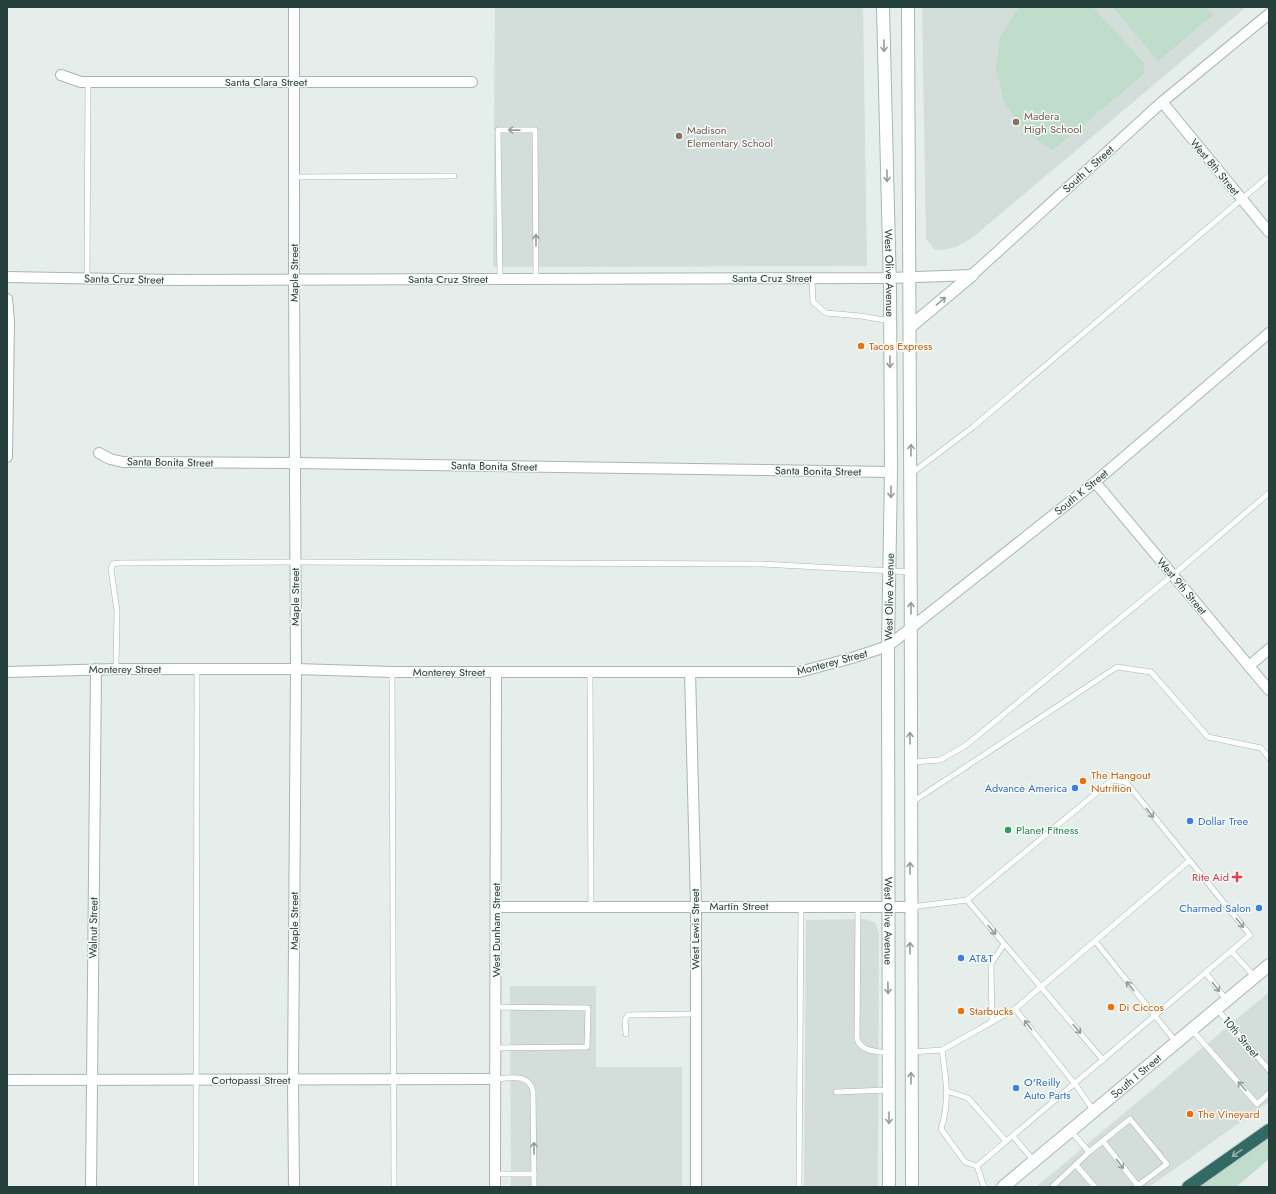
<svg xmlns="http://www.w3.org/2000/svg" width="1276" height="1194" font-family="Jost,sans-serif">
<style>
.built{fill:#d3ddda}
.green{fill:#bfddca}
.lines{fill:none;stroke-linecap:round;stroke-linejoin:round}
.service-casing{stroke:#a8b6b2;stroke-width:6}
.minor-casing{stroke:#a8b6b2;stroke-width:12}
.tertiary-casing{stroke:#a8b6b2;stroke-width:14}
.secondary-casing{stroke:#a4b9b3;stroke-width:14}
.motorway-casing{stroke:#c2c9c8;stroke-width:14}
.service{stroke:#fff;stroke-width:5}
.minor{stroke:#fff;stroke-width:10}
.tertiary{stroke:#fff;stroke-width:12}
.secondary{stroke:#fff;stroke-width:12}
.motorway{stroke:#326a63;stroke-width:12}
.oneway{stroke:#929f9c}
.oneway2{stroke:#94b2ae}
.education-dot{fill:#8d6e63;stroke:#f6faf8;stroke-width:1.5}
.food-dot{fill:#e8710a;stroke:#f6faf8;stroke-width:1.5}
.shop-dot{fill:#3f7fe0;stroke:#f6faf8;stroke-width:1.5}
.leisure-dot{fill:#2e9e5b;stroke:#f6faf8;stroke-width:1.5}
.health-dot{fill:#e0444e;stroke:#f6faf8;stroke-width:1.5}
.labels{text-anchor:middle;stroke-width:3;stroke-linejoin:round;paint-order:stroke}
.street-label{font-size:11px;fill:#253f3a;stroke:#f6faf8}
.education-label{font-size:11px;fill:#785e54;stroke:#f6faf8;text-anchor:start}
.food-label{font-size:11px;fill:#c56008;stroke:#f6faf8;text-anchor:start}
.shop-label{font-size:11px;fill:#366cbe;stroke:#f6faf8;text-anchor:start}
.leisure-label{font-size:11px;fill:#27864d;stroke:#f6faf8;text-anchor:start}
.health-label{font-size:11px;fill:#be3a42;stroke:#f6faf8;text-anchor:end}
</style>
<rect width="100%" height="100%" fill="#e5eeeb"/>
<g class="built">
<path d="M495 7H863L867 266 493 267Z"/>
<path d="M922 7H1246L972 238 956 247 941 250H935L926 239Z"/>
<path d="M864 919 875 922 879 933 878 1187H804L806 920Z"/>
<path d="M510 986H596V1067H682V1187H511Z"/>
<path d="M1269 992V1102L1149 1187H1036Z"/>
</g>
<g class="green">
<path d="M1019 7H1093L1144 63V74L1053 150 1025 132 1004 102 996 68 1000 37Z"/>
<path d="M1113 7H1206L1213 15 1158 61Z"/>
<path d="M1269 1137V1159L1236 1187H1197Z"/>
</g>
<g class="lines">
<defs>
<g id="service">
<path d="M294 177 454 176"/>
<path d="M87 278 88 82"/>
<path d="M812 278 813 302 826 313 861 316 890 321"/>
<path d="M500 279 498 130H535L536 279"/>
<path d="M912 473 973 427 1269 176"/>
<path d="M116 669 117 611 111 569 113 564 120 563 295 562 761 564 911 572"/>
<path d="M392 672 394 1187"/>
<path d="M590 672 591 907"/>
<path d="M911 762 940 760 965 746 1173 575 1269 493"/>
<path d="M911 803 1117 667 1151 672 1208 737 1261 748 1269 758"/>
<path d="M967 900 1103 1060"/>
<path d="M858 907 857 1039C862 1052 876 1051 888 1053"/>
<path d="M911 907 967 900 1112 780 1126 782 1250 935 977 1166"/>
<path d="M1095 941 1176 1042"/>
<path d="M1231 951 1255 977"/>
<path d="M1206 973 1227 1001"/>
<path d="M495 1007 588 1008 587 1047 495 1048"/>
<path d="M1015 1009 1075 1084 1094 1111"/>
<path d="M1217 1009 1269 1070"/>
<path d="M992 1022 991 964 1004 944"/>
<path d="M1192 1030 1257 1104 1269 1093"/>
<path d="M626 1034 625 1020 628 1015 696 1014"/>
<path d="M942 1050C946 1078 950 1102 941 1129L965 1162 977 1166"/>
<path d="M912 1052 942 1050 1015 1009 1189 861"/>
<path d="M495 1079C510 1078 529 1073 533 1091L534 1187"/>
<path d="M947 1091 968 1098 1006 1141"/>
<path d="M836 1092 889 1090"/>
<path d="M1071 1131 1089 1152"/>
<path d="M1013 1136 1034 1161"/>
<path d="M1103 1141 1138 1186"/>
<path d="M1076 1165 1095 1187"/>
<path d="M977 1166 984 1187"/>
<path d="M495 1174H534"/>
<path d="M196 1187 197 669"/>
<path d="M799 1187 801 906"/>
<path d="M1052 1187 1089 1152 1130 1119 1167 1164 1136 1187"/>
</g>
<g id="minor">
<path d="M61 75 81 82H472"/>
<path d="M1162 102 1269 232"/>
<path d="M7 277 173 280 889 278 972 275 1162 102 1269 14"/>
<path d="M7 299 9 321 7 457"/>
<path d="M99 453 110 459 123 462 295 463 891 472"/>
<path d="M1095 482 1269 690"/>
<path d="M1249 666 1269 649"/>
<path d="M7 672 116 669H296L392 672H799L852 658 888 646 1095 482 1269 333"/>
<path d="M690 672 696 906V1187"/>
<path d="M496 907H910"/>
<path d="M7 1080 495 1079"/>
<path d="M91 1187 96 669"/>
<path d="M294 1187 293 1080 296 669 294 279V7"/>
<path d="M495 1187 496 672"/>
</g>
<g id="tertiary">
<path id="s1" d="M1003 1187 1269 965"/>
</g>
<g id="secondary">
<path id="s2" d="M883 7 890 289 891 472 888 646 889 1187"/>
<path d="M908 7C912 400 910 794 912 1187"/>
<path d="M911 326 972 275"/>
</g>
<path id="motorway" d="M1188 1187 1269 1130"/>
</defs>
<use href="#service" class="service-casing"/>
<use href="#minor" class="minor-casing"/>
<use href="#tertiary" class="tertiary-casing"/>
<use href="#secondary" class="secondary-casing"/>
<use href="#motorway" class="motorway-casing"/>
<use href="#service" class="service"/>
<use href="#minor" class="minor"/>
<use href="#tertiary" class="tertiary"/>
<use href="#secondary" class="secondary"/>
<use href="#motorway" class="motorway"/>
</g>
<defs><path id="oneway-shaft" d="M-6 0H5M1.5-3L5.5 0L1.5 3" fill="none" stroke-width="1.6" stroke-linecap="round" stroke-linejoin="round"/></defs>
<g class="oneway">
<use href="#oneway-shaft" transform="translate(884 46) rotate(89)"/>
<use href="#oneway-shaft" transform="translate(514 130) rotate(-179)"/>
<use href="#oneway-shaft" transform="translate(887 176) rotate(89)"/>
<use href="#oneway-shaft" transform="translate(536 240) rotate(-90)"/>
<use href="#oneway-shaft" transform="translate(941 301) rotate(-40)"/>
<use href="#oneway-shaft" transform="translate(890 362) rotate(90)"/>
<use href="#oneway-shaft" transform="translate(911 450) rotate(-90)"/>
<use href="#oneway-shaft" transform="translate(891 492) rotate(91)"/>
<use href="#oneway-shaft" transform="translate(911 608) rotate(-90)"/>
<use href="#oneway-shaft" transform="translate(910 738) rotate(-90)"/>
<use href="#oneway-shaft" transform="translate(1150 813) rotate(51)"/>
<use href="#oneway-shaft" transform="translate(910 868) rotate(-90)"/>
<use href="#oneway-shaft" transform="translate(1240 923) rotate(51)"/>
<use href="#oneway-shaft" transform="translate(992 930) rotate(49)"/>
<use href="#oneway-shaft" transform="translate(910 948) rotate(-90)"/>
<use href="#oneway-shaft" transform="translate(1130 986) rotate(-129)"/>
<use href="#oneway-shaft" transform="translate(1216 987) rotate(52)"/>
<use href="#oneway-shaft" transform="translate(888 988) rotate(89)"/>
<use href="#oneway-shaft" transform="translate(1028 1025) rotate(-128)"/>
<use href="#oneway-shaft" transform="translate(1077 1029) rotate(50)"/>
<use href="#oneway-shaft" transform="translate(911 1078) rotate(-90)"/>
<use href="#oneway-shaft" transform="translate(1242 1086) rotate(-132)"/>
<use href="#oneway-shaft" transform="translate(889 1118) rotate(90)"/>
<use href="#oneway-shaft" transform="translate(534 1148) rotate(-90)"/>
<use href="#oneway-shaft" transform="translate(1120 1164) rotate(52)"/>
</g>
<use class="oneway2" href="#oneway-shaft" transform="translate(1237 1153) rotate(145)"/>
<g class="education-dot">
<circle cx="1016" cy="122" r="4"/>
<circle cx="679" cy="136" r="4"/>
</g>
<g class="food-dot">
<circle cx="861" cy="346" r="4"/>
<circle cx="1083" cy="781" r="4"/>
<circle cx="1111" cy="1007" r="4"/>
<circle cx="961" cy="1011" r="4"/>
<circle cx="1190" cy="1114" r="4"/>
</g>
<g class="shop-dot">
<circle cx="1075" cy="788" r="4"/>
<circle cx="1190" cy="821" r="4"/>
<circle cx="1259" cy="908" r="4"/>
<circle cx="961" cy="958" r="4"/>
<circle cx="1016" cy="1088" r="4"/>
</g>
<circle class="leisure-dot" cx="1008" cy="830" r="4"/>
<path class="health-dot" d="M1235 871h4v4h4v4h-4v4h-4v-4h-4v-4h4z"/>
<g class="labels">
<g class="street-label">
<text x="266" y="86">Santa Clara Street</text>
<text transform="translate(1215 167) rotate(50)" y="4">West 8th Street</text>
<text transform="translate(1088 169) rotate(-42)" y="4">South L Street</text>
<text transform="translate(294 273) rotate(-90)" y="4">Maple Street</text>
<text dy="4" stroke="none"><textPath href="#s2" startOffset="266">West Olive Avenue</textPath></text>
<text x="772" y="282">Santa Cruz Street</text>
<text transform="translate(124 279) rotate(1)" y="4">Santa Cruz Street</text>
<text x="448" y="283">Santa Cruz Street</text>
<text transform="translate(170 462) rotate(1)" y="4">Santa Bonita Street</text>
<text transform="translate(494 466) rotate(1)" y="4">Santa Bonita Street</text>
<text transform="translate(818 471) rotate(1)" y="4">Santa Bonita Street</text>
<text transform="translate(1081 492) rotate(-39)" y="4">South K Street</text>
<text transform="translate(1182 586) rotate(50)" y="4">West 9th Street</text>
<text transform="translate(295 597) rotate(-90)" y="4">Maple Street</text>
<text transform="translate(889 597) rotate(-89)" y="4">West Olive Avenue</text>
<text transform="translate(832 662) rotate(-15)" y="4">Monterey Street</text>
<text x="125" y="673">Monterey Street</text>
<text x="449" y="676">Monterey Street</text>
<text x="739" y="910">Martin Street</text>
<text transform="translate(294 921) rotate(-90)" y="4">Maple Street</text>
<text dy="4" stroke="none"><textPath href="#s2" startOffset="914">West Olive Avenue</textPath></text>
<text transform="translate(93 928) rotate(-89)" y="4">Walnut Street</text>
<text transform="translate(695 929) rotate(-90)" y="4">West Lewis Street</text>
<text transform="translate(496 930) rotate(-90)" y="4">West Dunham Street</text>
<text transform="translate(1241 1037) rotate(50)" y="4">10th Street</text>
<text dy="4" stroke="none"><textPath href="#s1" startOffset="173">South I Street</textPath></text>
<text x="251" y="1084">Cortopassi Street</text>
</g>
<g class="education-label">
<text x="1024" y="120">Madera<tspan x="1024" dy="13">High School</tspan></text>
<text x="687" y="134">Madison<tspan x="687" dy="13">Elementary School</tspan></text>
</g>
<g class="food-label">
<text x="869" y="350">Tacos Express</text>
<text x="1091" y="779">The Hangout<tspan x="1091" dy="13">Nutrition</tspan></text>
<text x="1119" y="1011">Di Ciccos</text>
<text x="969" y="1015">Starbucks</text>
<text x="1198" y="1118">The Vineyard</text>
</g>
<g class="shop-label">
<text x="1067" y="792" text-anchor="end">Advance America</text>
<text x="1198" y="825">Dollar Tree</text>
<text x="1251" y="912" text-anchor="end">Charmed Salon</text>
<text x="969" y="962">AT&amp;T</text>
<text x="1024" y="1086">O'Reilly<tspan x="1024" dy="13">Auto Parts</tspan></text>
</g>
<g class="leisure-label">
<text x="1016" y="834">Planet Fitness</text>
</g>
<g class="health-label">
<text x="1229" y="881">Rite Aid</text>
</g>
</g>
<rect width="1276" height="1194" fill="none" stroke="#253f3a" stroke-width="16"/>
</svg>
